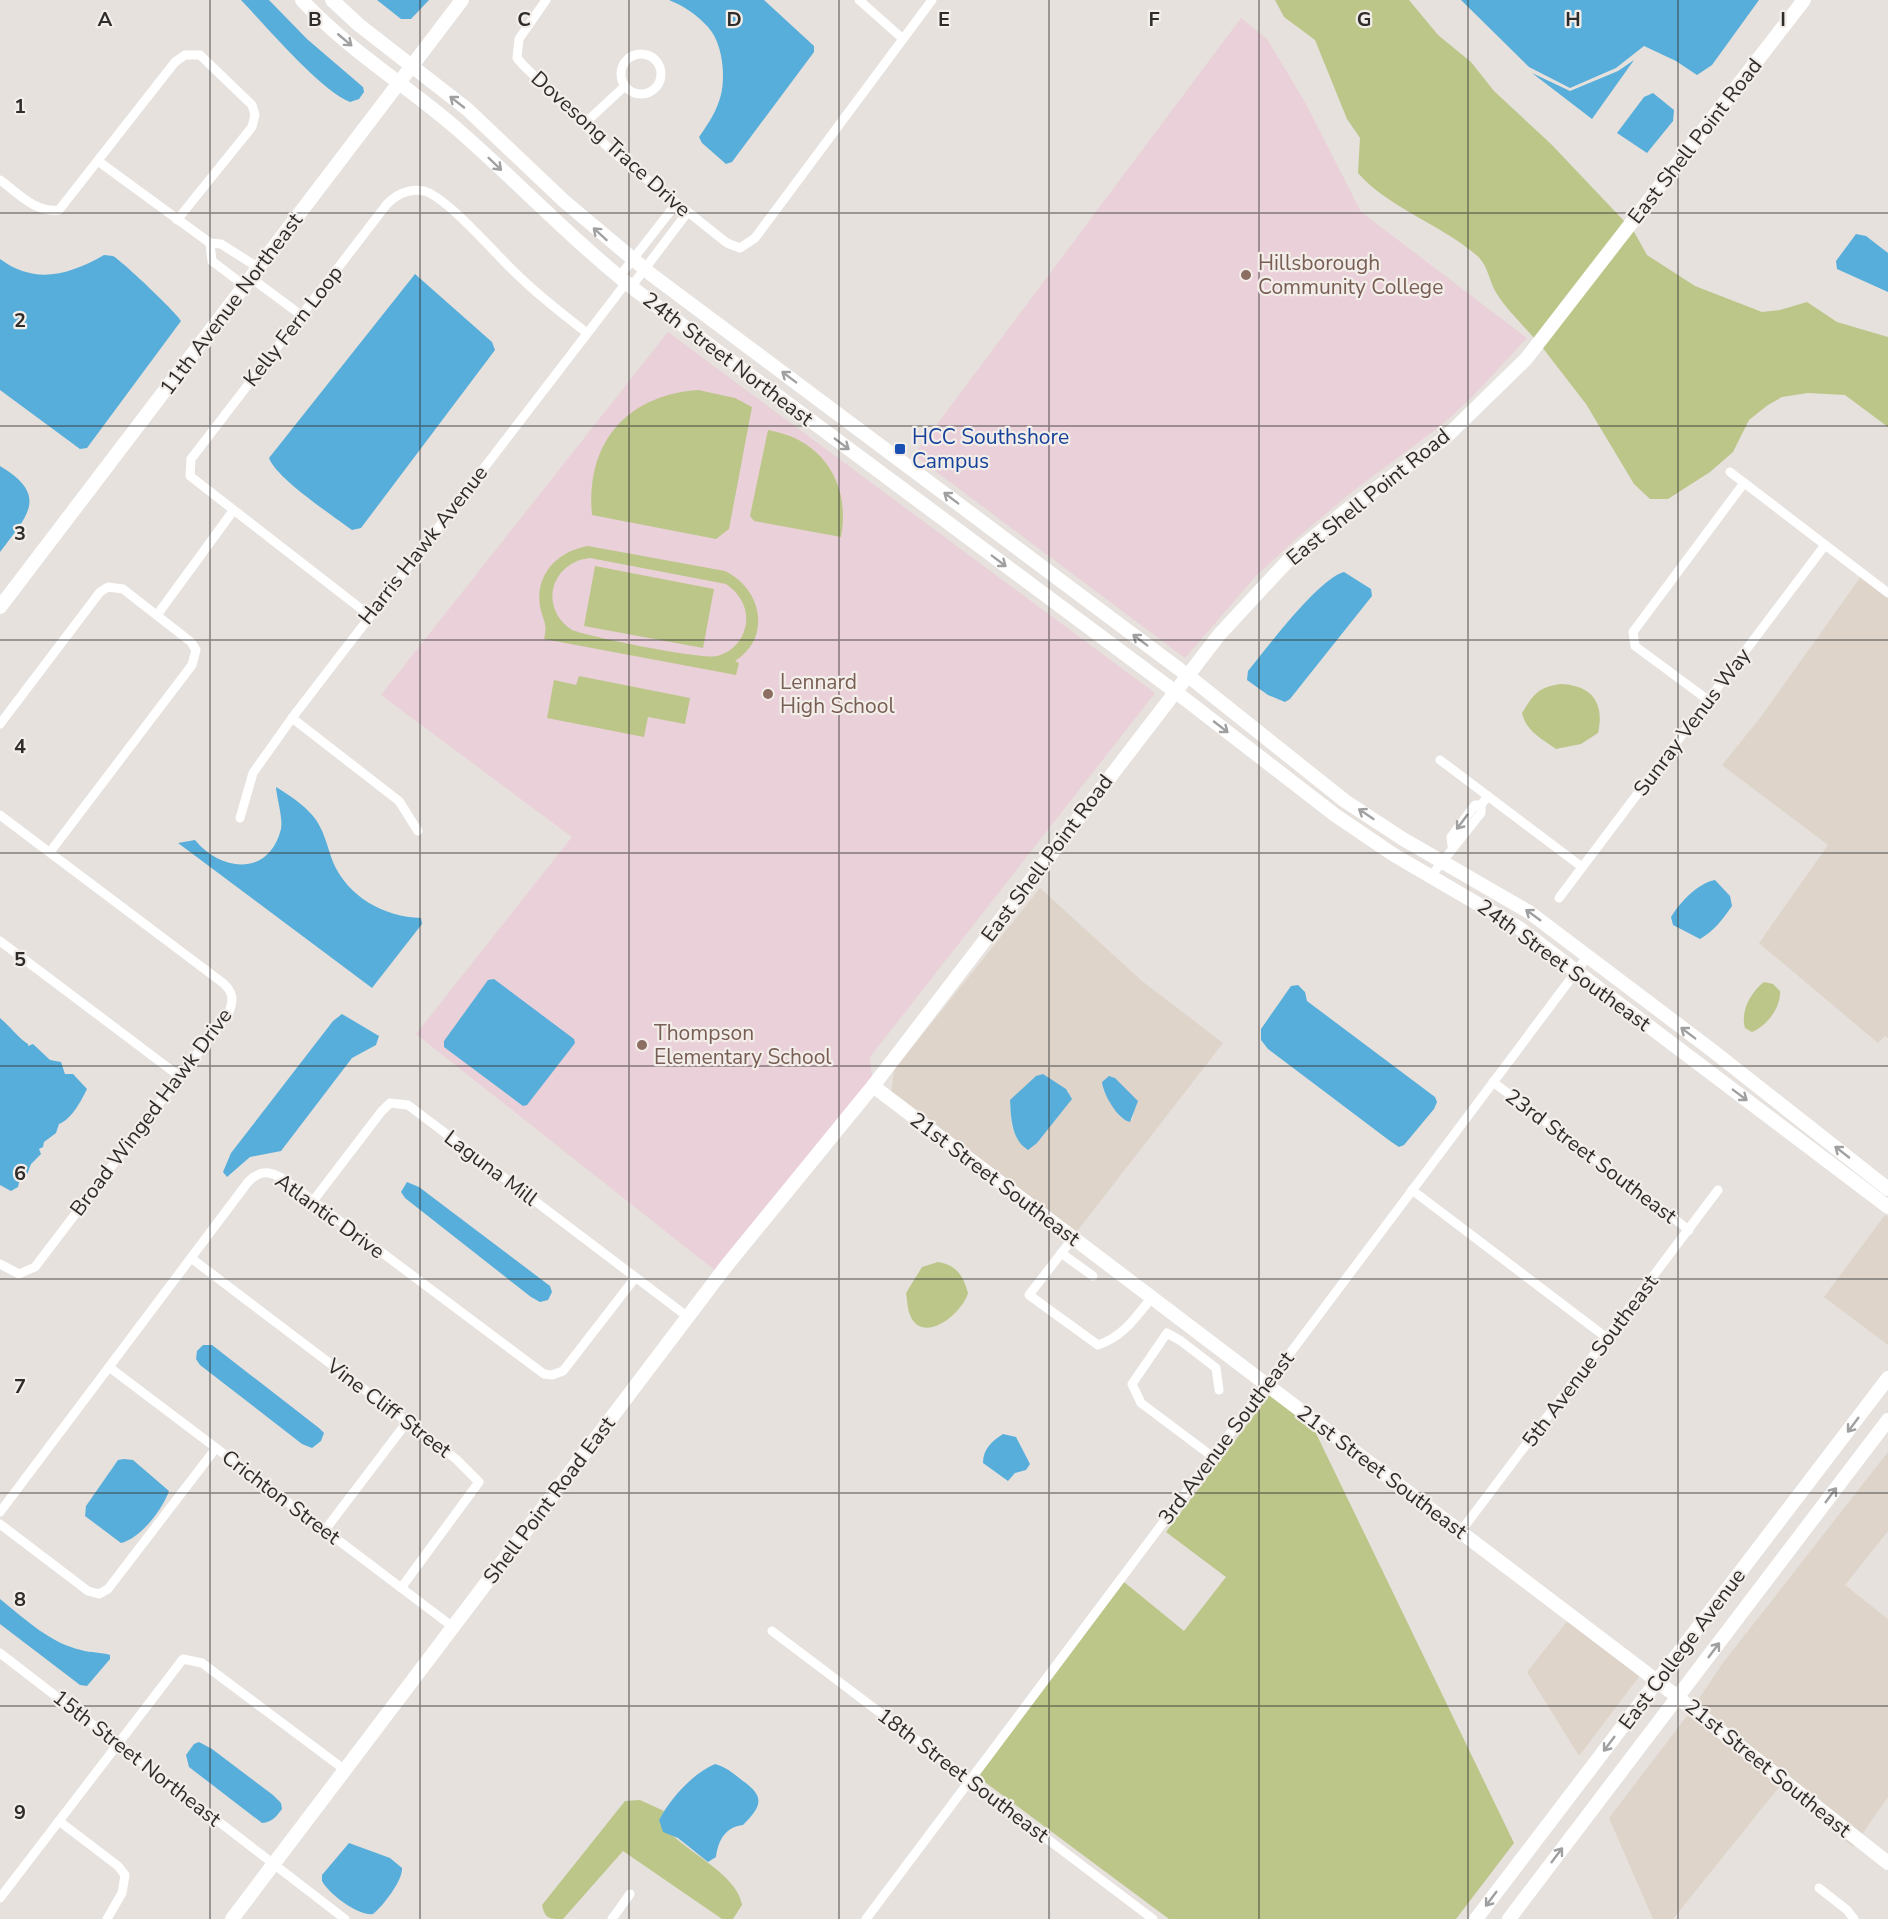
<svg xmlns="http://www.w3.org/2000/svg" width="1888" height="1919" font-family="'Nunito Sans',sans-serif">
<style>
.built{fill:#ded4ca;fill-rule:evenodd}
.education{fill:#ead0d8}
.green{fill:#bcc689;fill-rule:evenodd}
.water{fill:#58aeda}
.lines{fill:none;stroke-linecap:round;stroke-linejoin:round}
.street{stroke:#fff;stroke-width:9}
.secondary{stroke:#fff;stroke-width:14}
.oneway{stroke:#a1a0a0}
.grid{fill:none;stroke:#2f2d2b;stroke-width:1.5;stroke-opacity:0.55}
.education-dot{fill:#8d6e63;stroke:#f3eeea;stroke-width:2}
.transit-dot{fill:#1a4fb4;stroke:#f3eeea;stroke-width:2}
.labels{text-anchor:middle;stroke-width:4.5;stroke-linejoin:round;paint-order:stroke}
.street-label{font-size:21px;fill:#2f2d2b;stroke:#f3eeea}
.education-label{font-size:21px;fill:#785e54;stroke:#f3eeea;text-anchor:start}
.transit-label{font-size:21px;fill:#164399;stroke:#f3eeea;text-anchor:start}
.grid-label{font-size:20px;text-anchor:middle;font-weight:bold;fill:#2f2d2b;stroke:#f3eeea;stroke-width:4.5;stroke-linejoin:round;paint-order:stroke}
</style>
<rect width="100%" height="100%" fill="#e6e1dd"/>
<g class="built">
<path d="M1862 575 1888 596V1038L1885 1036 1878 1043 1759 943 1828 845 1722 765 1760 718Z"/>
<path d="M1040 888 1142 981 1223 1043 1075 1234 891 1094 894 1070ZM1043 1074 1069 1092 1037 1143 1018 1140 1012 1128 1010 1100 1020 1093 1033 1078ZM1102 1082 1134 1114 1132 1120 1121 1118 1103 1090Z"/>
<path d="M1885 1215 1888 1217V1345L1824 1297Z"/>
<path d="M1888 1452V1531L1845 1585 1888 1619V1797L1860 1837 1695 1705 1722 1664Z"/>
<path d="M1569 1619 1641 1674 1579 1756 1527 1672Z"/>
<path d="M1690 1712 1855 1844 1853 1847 1780 1786 1673 1919H1653L1609 1818Z"/>
</g>
<g class="education">
<path d="M1241 18 1267 39 1305 102 1361 212 1527 338 1472 397 1443 424 1353 491 1298 537 1255 577 1185 658 914 455Z"/>
<path d="M668 332 1155 693 870 1057 873 1086 717 1272 416 1034 572 837 381 695Z"/>
</g>
<g class="green">
<path d="M1275 0H1409L1438 35 1471 62 1494 91 1551 144 1626 223 1536 340C1523 325 1507 310 1497 294 1488 280 1489 265 1475 254 1441 225 1386 206 1358 173L1360 138 1347 119 1315 40 1284 17Z"/>
<path d="M1633 230 1647 255 1695 286 1762 312 1780 310 1807 302 1837 322 1888 337V427L1845 395 1808 393 1782 397 1768 405 1749 420 1733 452 1710 472 1668 499H1650L1634 484 1586 404 1542 347Z"/>
<path d="M698 390 735 398 752 407 729 529 716 539 592 515C585 443 627 395 698 390Z"/>
<path d="M768 430C822 439 851 483 841 537L754 521 750 516Z"/>
<path d="M588 546 725 571C762 589 772 637 735 661L739 663 736 675 544 639C548 622 543 622 540 606 535 574 558 551 588 546ZM590 558 726 584C739 593 748 607 746 623 744 639 733 652 717 656 702 660 590 637 572 630 538 608 551 562 590 558Z"/>
<path d="M595 566 714 589 703 648 584 626Z"/>
<path d="M579 676 690 698 685 724 648 717 644 737 547 718 554 680 576 685Z"/>
<path d="M1560 684C1592 685 1605 703 1598 733L1581 744 1556 749C1542 739 1526 731 1522 713 1534 694 1537 688 1560 684Z"/>
<path d="M1764 982 1773 984 1780 991C1781 1007 1767 1026 1752 1032L1745 1028C1740 1011 1751 992 1764 982Z"/>
<path d="M938 1262C957 1265 963 1276 968 1293 964 1309 934 1338 916 1324 907 1316 908 1304 906 1293L922 1267Z"/>
<path d="M1271 1393 1312 1425 1514 1843 1456 1919H1169L978 1777 1124 1582 1184 1631 1226 1577 1166 1532Z"/>
<path d="M640 1800 664 1811 659 1820C677 1849 737 1871 742 1905L733 1919H722L623 1851 563 1919C549 1919 545 1919 542 1905L625 1801Z"/>
</g>
<g class="water">
<path d="M241 0H269L307 39 363 87 364 92 359 99 350 102C321 91 265 25 241 0Z"/>
<path d="M377 0H429L411 19H401Z"/>
<path d="M669 0H764L814 46V52L732 162 726 164 702 143 699 137C706 127 714 115 718 104 727 83 724 44 708 27 697 15 684 6 669 0Z"/>
<path d="M1461 0H1759L1712 65 1697 75 1676 61 1644 46 1616 68 1570 88 1529 67Z"/>
<path d="M1634 60 1592 119 1532 73 1570 91 1618 71Z"/>
<path d="M1653 93 1674 110 1673 121 1647 153 1617 133 1644 97Z"/>
<path d="M1856 234 1866 236 1888 253V292L1837 269 1836 261Z"/>
<path d="M104 255C105 255 112 256 113 256 121 260 178 314 181 321L87 448 80 449 0 390V259C35 285 69 275 104 255Z"/>
<path d="M415 274 492 342 495 350 361 528 352 530C333 516 276 478 269 458Z"/>
<path d="M0 466C50 496 27 516 0 552Z"/>
<path d="M1344 572 1371 589 1372 596 1290 699 1285 702 1268 695 1247 680 1248 671C1267 648 1318 579 1344 572Z"/>
<path d="M276 787C289 795 303 804 313 816 324 829 327 846 333 862 348 897 384 917 421 918L422 924 372 988 178 843 195 840C221 872 269 877 281 829 283 817 277 800 276 787Z"/>
<path d="M1715 880 1730 896 1732 906C1723 919 1714 931 1700 939L1673 925 1671 917C1680 902 1698 883 1715 880Z"/>
<path d="M494 979 574 1039 575 1043 527 1105 523 1106 444 1047V1041L488 980Z"/>
<path d="M1298 985 1305 992 1307 1001 1435 1097 1437 1102 1434 1109 1404 1145 1399 1147 1390 1141 1268 1049 1261 1040V1029L1291 986Z"/>
<path d="M342 1014 379 1036 376 1045 352 1058 281 1151 250 1157 227 1177 223 1172 231 1153 333 1021Z"/>
<path d="M0 1018C11 1027 17 1037 28 1044V1046L33 1044 50 1060 61 1062 65 1074H73L87 1089C81 1101 72 1119 59 1124L56 1133 44 1142 43 1147 39 1149 41 1154 31 1164 27 1175 21 1174 18 1187 11 1191 0 1185Z"/>
<path d="M1043 1074 1066 1089 1072 1099 1037 1143 1028 1150C1011 1140 1011 1117 1010 1100L1036 1076Z"/>
<path d="M1109 1076 1115 1078 1138 1101 1130 1122C1118 1120 1103 1094 1102 1082Z"/>
<path d="M407 1182 419 1187 550 1286 552 1292 548 1300 540 1302 531 1297 405 1198 401 1192Z"/>
<path d="M203 1345H212L319 1428 324 1433 321 1441 312 1448 302 1444 200 1365 196 1359 197 1351Z"/>
<path d="M1003 1434 1016 1437 1030 1464 1026 1470 1015 1473 1008 1481 983 1463C983 1449 992 1441 1003 1434Z"/>
<path d="M124 1459 133 1460 169 1491C162 1510 141 1538 121 1543L85 1516 86 1506 118 1460Z"/>
<path d="M0 1599C25 1619 50 1643 81 1650 91 1653 101 1652 110 1655V1659L87 1686 80 1685 0 1624Z"/>
<path d="M199 1742 212 1749 273 1795 281 1803 282 1809C276 1817 272 1822 262 1823L189 1767 186 1755 194 1744Z"/>
<path d="M715 1764C726 1767 734 1774 743 1781 766 1797 761 1807 743 1825 725 1827 718 1841 716 1857L708 1862 678 1838 663 1832 659 1820C670 1799 693 1773 715 1764Z"/>
<path d="M349 1843 390 1858 402 1868C403 1880 383 1906 373 1914 358 1916 329 1894 322 1881V1875Z"/>
</g>
<g class="lines">
<g class="street">
<path d="M546 0 519 39 517 58 523 65 614 153 727 243 740 248 755 238 932 0"/>
<path d="M859 0 903 39"/>
<circle cx="641" cy="74" r="20"/>
<path d="M585 123 625 86"/>
<path d="M98 161 210 243 221 244 259 268"/>
<path d="M0 180C18 193 35 213 59 210L175 62 185 55H200L252 105 255 115 252 127 177 220"/>
<path d="M210 243 212 261 245 286"/>
<path d="M619 277 676 204"/>
<path d="M251 278 301 315"/>
<path d="M631 287 687 213"/>
<path d="M1730 472 1888 593"/>
<path d="M157 615 233 511"/>
<path d="M369 615 190 476 191 459 387 204C397 194 410 188 424 191 448 197 501 261 523 280 543 299 565 316 587 333"/>
<path d="M1708 700 1635 646 1633 632 1744 483"/>
<path d="M292 718 399 801 418 831"/>
<path d="M0 724 100 592 108 587 123 589 191 642 196 650 192 665 50 852"/>
<path d="M1440 760 1582 867"/>
<path d="M0 815 223 983C233 992 234 999 229 1012L35 1267 19 1274 0 1264"/>
<path d="M240 818 253 773 292 718 626 283"/>
<path d="M1452 846 1451 837 1475 805H1481"/>
<path d="M1431 876 1481 813V805L1488 796"/>
<path d="M1559 898 1825 545"/>
<path d="M0 941 179 1076"/>
<path d="M1493 1082 1689 1230"/>
<path d="M1412 1190 1607 1338"/>
<path d="M313 1201 381 1112 390 1103 408 1105 688 1317"/>
<path d="M1073 1238 1029 1295 1098 1345C1123 1337 1136 1317 1152 1297"/>
<path d="M1061 1253 1093 1276"/>
<path d="M191 1258 456 1459 479 1482 401 1588"/>
<path d="M109 1367 453 1627"/>
<path d="M1213 1457 1141 1403 1132 1384 1167 1333 1181 1341 1216 1368 1219 1390"/>
<path d="M0 1512 248 1182C261 1169 271 1171 285 1180L544 1374 552 1375 563 1371 635 1278"/>
<path d="M0 1524 88 1591 99 1594 108 1589 216 1448"/>
<path d="M325 1530 407 1422"/>
<path d="M1461 1531 1718 1190"/>
<path d="M772 1631 1153 1919"/>
<path d="M0 1653 345 1919"/>
<path d="M59 1821 118 1866 125 1875 122 1893 107 1919"/>
<path d="M1819 1888 1847 1910 1854 1919"/>
<path d="M0 1898 183 1659 202 1663 345 1770"/>
<path d="M612 1919 630 1894"/>
<path d="M866 1919 1587 957"/>
</g>
<g class="secondary">
<path d="M302 0C347 49 405 84 456 128 518 182 573 241 638 292L1185 699 1335 815 1394 855 1519 928 1888 1207"/>
<path d="M332 0 359 25 467 109 564 201 652 275 1187 675 1345 801 1403 839 1529 912 1713 1051 1888 1189"/>
<path d="M0 607 462 0"/>
<path d="M873 1086 1657 1681 1888 1863"/>
<path d="M232 1919 727 1265 873 1086 1219 635 1295 553 1343 513 1445 438 1526 359 1804 0"/>
<path d="M1476 1919 1888 1378"/>
<path d="M1509 1919 1888 1420"/>
</g>
</g>
<defs><path id="oneway-shaft" d="M-6 0H5M1.5-3L5.5 0L1.5 3" fill="none" stroke-width="1.6" stroke-linecap="round" stroke-linejoin="round" transform="scale(1.5)"/></defs>
<g class="oneway">
<use href="#oneway-shaft" transform="translate(345 40) rotate(40)"/>
<use href="#oneway-shaft" transform="translate(457 102) rotate(-142)"/>
<use href="#oneway-shaft" transform="translate(495 164) rotate(44)"/>
<use href="#oneway-shaft" transform="translate(600 234) rotate(-138)"/>
<use href="#oneway-shaft" transform="translate(789 377) rotate(-143)"/>
<use href="#oneway-shaft" transform="translate(842 444) rotate(37)"/>
<use href="#oneway-shaft" transform="translate(951 498) rotate(-143)"/>
<use href="#oneway-shaft" transform="translate(999 561) rotate(37)"/>
<use href="#oneway-shaft" transform="translate(1140 640) rotate(-143)"/>
<use href="#oneway-shaft" transform="translate(1221 727) rotate(38)"/>
<use href="#oneway-shaft" transform="translate(1366 814) rotate(-146)"/>
<use href="#oneway-shaft" transform="translate(1462 822) rotate(127)"/>
<use href="#oneway-shaft" transform="translate(1533 915) rotate(-144)"/>
<use href="#oneway-shaft" transform="translate(1688 1033) rotate(-143)"/>
<use href="#oneway-shaft" transform="translate(1740 1095) rotate(37)"/>
<use href="#oneway-shaft" transform="translate(1842 1152) rotate(-142)"/>
<use href="#oneway-shaft" transform="translate(1853 1425) rotate(127)"/>
<use href="#oneway-shaft" transform="translate(1831 1495) rotate(-53)"/>
<use href="#oneway-shaft" transform="translate(1714 1650) rotate(-53)"/>
<use href="#oneway-shaft" transform="translate(1609 1744) rotate(127)"/>
<use href="#oneway-shaft" transform="translate(1557 1855) rotate(-53)"/>
<use href="#oneway-shaft" transform="translate(1491 1899) rotate(127)"/>
</g>
<path class="grid" d="M210 0V1919M420 0V1919M629 0V1919M839 0V1919M1049 0V1919M1259 0V1919M1468 0V1919M1678 0V1919M0 213H1888M0 426H1888M0 640H1888M0 853H1888M0 1066H1888M0 1279H1888M0 1493H1888M0 1706H1888"/>
<g class="education-dot">
<circle cx="1246" cy="275" r="6"/>
<circle cx="768" cy="694" r="6"/>
<circle cx="642" cy="1045" r="6"/>
</g>
<rect class="transit-dot" x="894" y="443" width="12" height="12" rx="3"/>
<g class="labels">
<g class="street-label">
<text transform="translate(1695 141) rotate(-52)" y="7">East Shell Point Road</text>
<text transform="translate(611 144) rotate(42)" y="7">Dovesong Trace Drive</text>
<text transform="translate(231 304) rotate(-53)" y="7">11th Avenue Northeast</text>
<text transform="translate(293 326) rotate(-52)" y="7">Kelly Fern Loop</text>
<text transform="translate(728 359) rotate(37)" y="7">24th Street Northeast</text>
<text transform="translate(1368 497) rotate(-39)" y="7">East Shell Point Road</text>
<text transform="translate(423 545) rotate(-52)" y="7">Harris Hawk Avenue</text>
<text transform="translate(1692 722) rotate(-53)" y="7">Sunray Venus Way</text>
<text transform="translate(1047 858) rotate(-53)" y="7">East Shell Point Road</text>
<text transform="translate(1564 965) rotate(36)" y="7">24th Street Southeast</text>
<text transform="translate(151 1112) rotate(-53)" y="7">Broad Winged Hawk Drive</text>
<text transform="translate(1591 1156) rotate(37)" y="7">23rd Street Southeast</text>
<text transform="translate(491 1168) rotate(37)" y="7">Laguna Mill</text>
<text transform="translate(995 1179) rotate(37)" y="7">21st Street Southeast</text>
<text transform="translate(330 1216) rotate(36)" y="7">Atlantic Drive</text>
<text transform="translate(1590 1361) rotate(-53)" y="7">5th Avenue Southeast</text>
<text transform="translate(389 1408) rotate(37)" y="7">Vine Cliff Street</text>
<text transform="translate(1226 1438) rotate(-53)" y="7">3rd Avenue Southeast</text>
<text transform="translate(1382 1472) rotate(37)" y="7">21st Street Southeast</text>
<text transform="translate(281 1497) rotate(37)" y="7">Crichton Street</text>
<text transform="translate(549 1500) rotate(-53)" y="7">Shell Point Road East</text>
<text transform="translate(1682 1649) rotate(-53)" y="7">East College Avenue</text>
<text transform="translate(137 1758) rotate(38)" y="7">15th Street Northeast</text>
<text transform="translate(1768 1768) rotate(39)" y="7">21st Street Southeast</text>
<text transform="translate(963 1775) rotate(37)" y="7">18th Street Southeast</text>
</g>
<g class="education-label">
<text x="1258" y="270">Hillsborough<tspan x="1258" dy="24">Community College</tspan></text>
<text x="780" y="689">Lennard<tspan x="780" dy="24">High School</tspan></text>
<text x="654" y="1040">Thompson<tspan x="654" dy="24">Elementary School</tspan></text>
</g>
<g class="transit-label">
<text x="912" y="444">HCC Southshore<tspan x="912" dy="24">Campus</tspan></text>
</g>
</g>
<g class="grid-label">
<text x="105" y="26">A</text>
<text x="315" y="26">B</text>
<text x="524" y="26">C</text>
<text x="734" y="26">D</text>
<text x="944" y="26">E</text>
<text x="1154" y="26">F</text>
<text x="1364" y="26">G</text>
<text x="1573" y="26">H</text>
<text x="1783" y="26">I</text>
<text x="20" y="113">1</text>
<text x="20" y="327">2</text>
<text x="20" y="540">3</text>
<text x="20" y="753">4</text>
<text x="20" y="966">5</text>
<text x="20" y="1180">6</text>
<text x="20" y="1393">7</text>
<text x="20" y="1606">8</text>
<text x="20" y="1819">9</text>
</g>
</svg>
